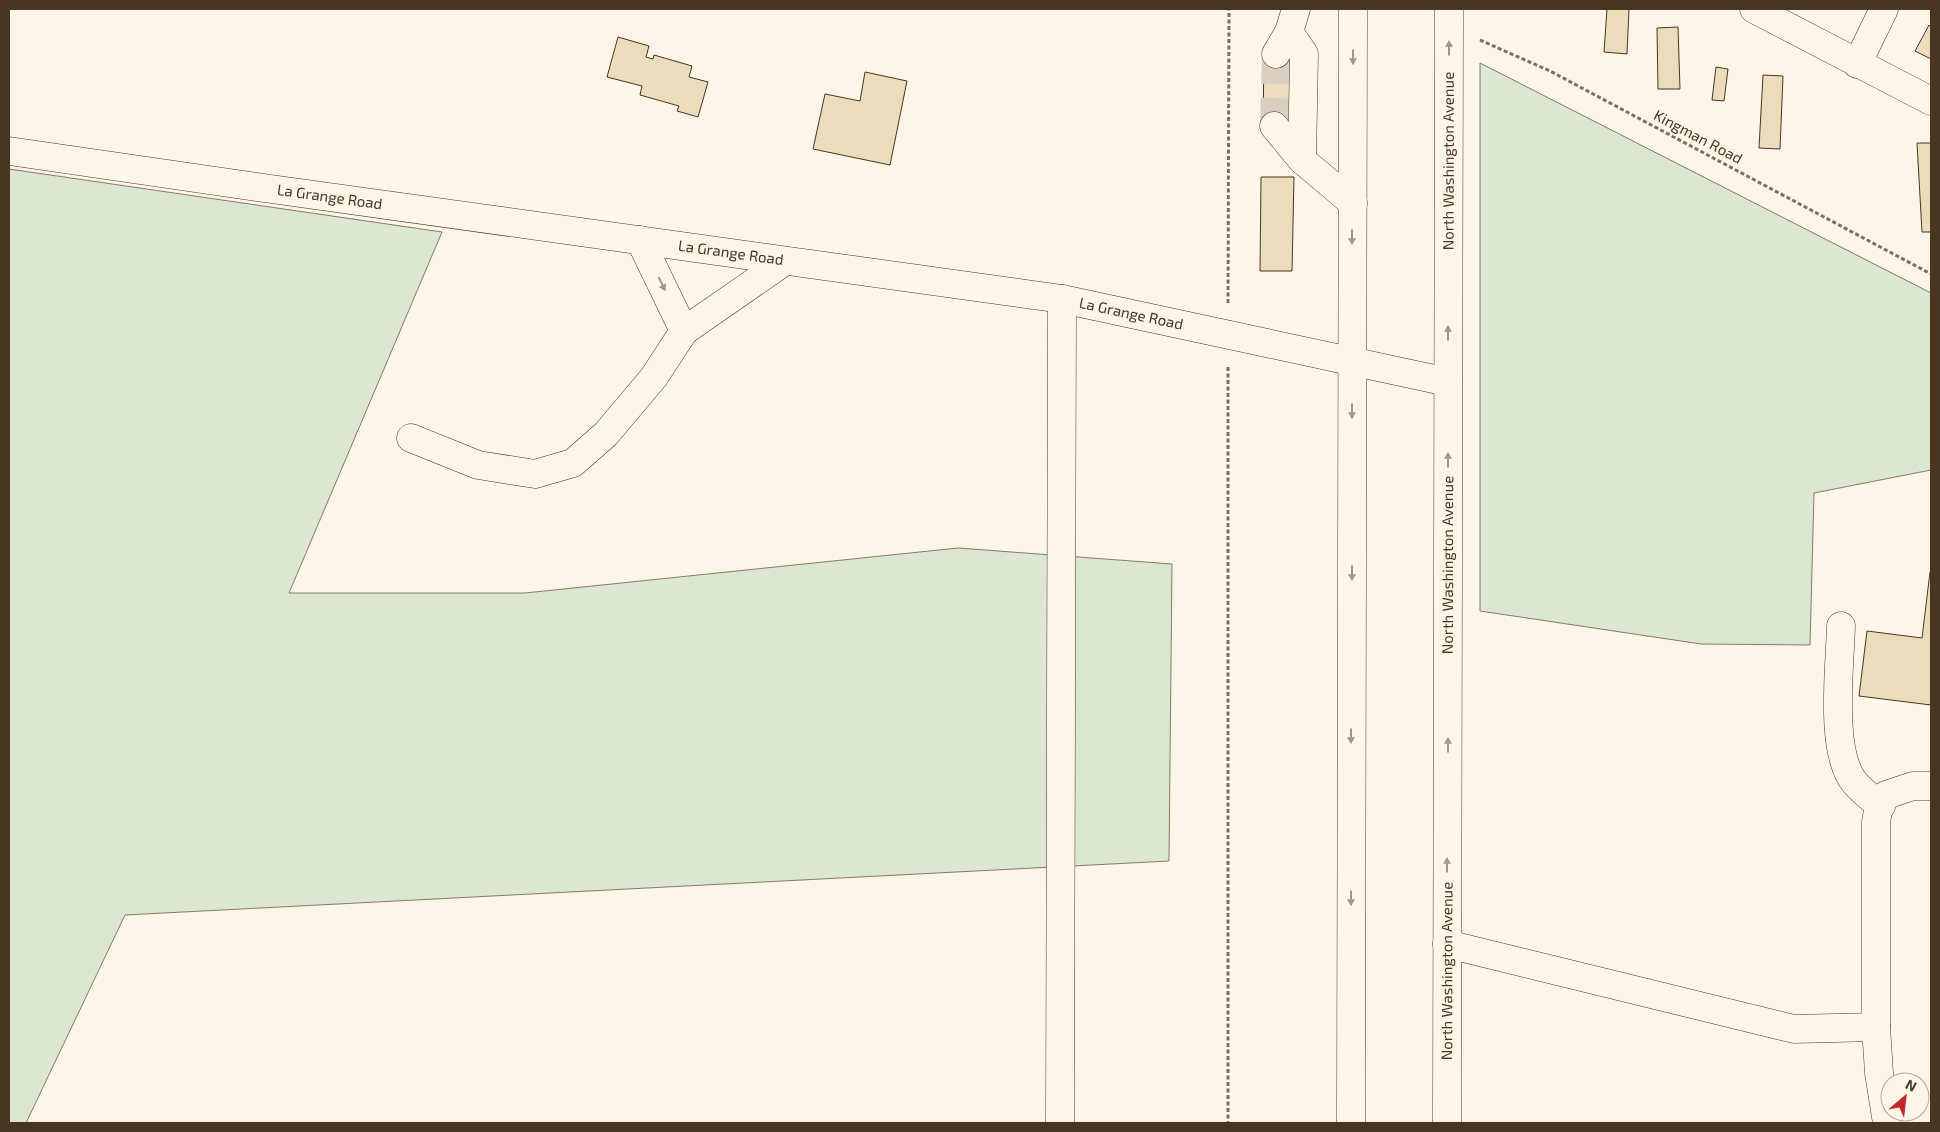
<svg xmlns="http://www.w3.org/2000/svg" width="1940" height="1132" font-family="'Exo 2',sans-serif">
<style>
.green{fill:#dce7d0;stroke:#887966}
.building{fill:#ecdcbc;stroke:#4a3520}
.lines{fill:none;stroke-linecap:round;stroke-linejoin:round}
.minor-tunnel{stroke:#d8cfc1;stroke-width:28;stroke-dasharray:28 14;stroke-linecap:butt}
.minor-casing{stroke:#4a3520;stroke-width:29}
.major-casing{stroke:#4a3520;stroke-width:29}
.path{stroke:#7f6f5c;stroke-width:3;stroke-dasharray:4 2.5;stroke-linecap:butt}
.minor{stroke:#fbf6e9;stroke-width:28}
.major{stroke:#fbf6e9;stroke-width:28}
.oneway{fill:#a29684}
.labels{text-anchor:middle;stroke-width:4;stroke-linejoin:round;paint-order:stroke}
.street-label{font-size:15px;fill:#4a3520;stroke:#fbf6e9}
</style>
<rect width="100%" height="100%" fill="#fbf6e9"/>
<g class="green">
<path d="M1480 63 1931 293V470L1814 493 1810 645 1701 644 1480 611Z"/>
<path d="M9 169 442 232 289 593H525L958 548 1172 564 1169 861 125 915 26 1123H9Z"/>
</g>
<g class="building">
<path d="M1607 9H1629L1627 54 1604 52Z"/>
<path d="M1929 25 1931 27V59L1915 51Z"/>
<path d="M1678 27 1680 89H1658L1657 28Z"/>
<path d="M618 37 649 46 646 57 653 59 654 55 692 66 689 77 708 82 698 117 677 111 679 106 640 95 642 86 607 77Z"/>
<path d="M1264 54 1300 55 1299 126H1263Z"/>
<path d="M1716 67 1728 69 1724 101 1712 100Z"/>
<path d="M865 72 907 81 890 165 813 149 825 94 860 101Z"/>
<path d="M1763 75 1783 76 1780 149 1759 148Z"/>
<path d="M1917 143H1931V232H1922Z"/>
<path d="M1261 177H1294L1292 271H1260Z"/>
<path d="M1930 572H1931V705L1859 696 1867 631 1922 638Z"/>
</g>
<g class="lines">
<path class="minor-tunnel" d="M1274 126 1276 54"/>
<defs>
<g id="minor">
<path d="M1754 9 1931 101"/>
<path d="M1289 32 1304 54 1302 160"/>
<path d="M1276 54 1289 32 1296 9"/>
<path d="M1857 64 1884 9"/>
<path d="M1274 126 1302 160 1353 203"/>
<path id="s1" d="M9 151 271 189 1062 299 1448 382"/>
<path d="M640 240 684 331 785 261"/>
<path d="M411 438 478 465 535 474 573 463 606 434 654 377 684 331"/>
<path d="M1841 626C1840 665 1829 753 1855 783 1862 791 1872 799 1881 806"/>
<path d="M1447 944 1794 1029 1876 1027"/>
<path d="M1060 1123 1062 299"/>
<path d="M1887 1123 1879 1073 1876 1027V822L1878 811 1886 795 1913 786H1931"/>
</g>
<g id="major">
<path d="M1351 1123 1353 9"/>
<path id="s2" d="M1447 1123 1449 9"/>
</g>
</defs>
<use href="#minor" class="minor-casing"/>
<use href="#major" class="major-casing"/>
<g class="path">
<path d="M1480 40 1550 71 1931 274"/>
<path d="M1228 303 1229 9"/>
<path d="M1228 367V1123"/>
</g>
<use href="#minor" class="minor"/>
<use href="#major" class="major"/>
</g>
<defs><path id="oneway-solid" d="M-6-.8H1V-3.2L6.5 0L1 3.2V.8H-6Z" transform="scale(1.25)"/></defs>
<g class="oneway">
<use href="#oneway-solid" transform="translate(1449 48) rotate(-90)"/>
<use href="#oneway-solid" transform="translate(1353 57) rotate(90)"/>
<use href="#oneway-solid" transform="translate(1352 237) rotate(90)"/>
<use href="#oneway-solid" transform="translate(662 284) rotate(64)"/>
<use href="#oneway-solid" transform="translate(1448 333) rotate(-90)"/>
<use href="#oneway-solid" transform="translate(1352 411) rotate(90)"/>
<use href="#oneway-solid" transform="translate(1448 460) rotate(-90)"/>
<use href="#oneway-solid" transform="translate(1352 573) rotate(90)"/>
<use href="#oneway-solid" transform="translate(1351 736) rotate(90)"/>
<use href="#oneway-solid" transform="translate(1448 745) rotate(-90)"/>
<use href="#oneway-solid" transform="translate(1447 865) rotate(-90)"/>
<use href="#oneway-solid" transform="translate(1351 898) rotate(90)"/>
</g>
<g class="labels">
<g class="street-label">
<text transform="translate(1698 137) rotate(28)" y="5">Kingman Road</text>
<text dy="5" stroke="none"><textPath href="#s2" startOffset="962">North Washington Avenue</textPath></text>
<text dy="5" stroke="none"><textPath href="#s1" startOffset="324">La Grange Road</textPath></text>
<text dy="5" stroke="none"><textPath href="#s1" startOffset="729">La Grange Road</textPath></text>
<text dy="5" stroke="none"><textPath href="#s1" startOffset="1134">La Grange Road</textPath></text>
<text dy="5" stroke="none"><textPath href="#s2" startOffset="558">North Washington Avenue</textPath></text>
<text dy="5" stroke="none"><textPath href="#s2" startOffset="152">North Washington Avenue</textPath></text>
</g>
</g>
<rect width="1940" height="1132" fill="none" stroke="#4a3520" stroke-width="20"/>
<g transform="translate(1905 1097) rotate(28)"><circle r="24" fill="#fbf6e9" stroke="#b4a999"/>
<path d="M0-4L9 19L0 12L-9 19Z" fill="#c62828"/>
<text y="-8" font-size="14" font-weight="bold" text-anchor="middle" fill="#4a3520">N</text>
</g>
</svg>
